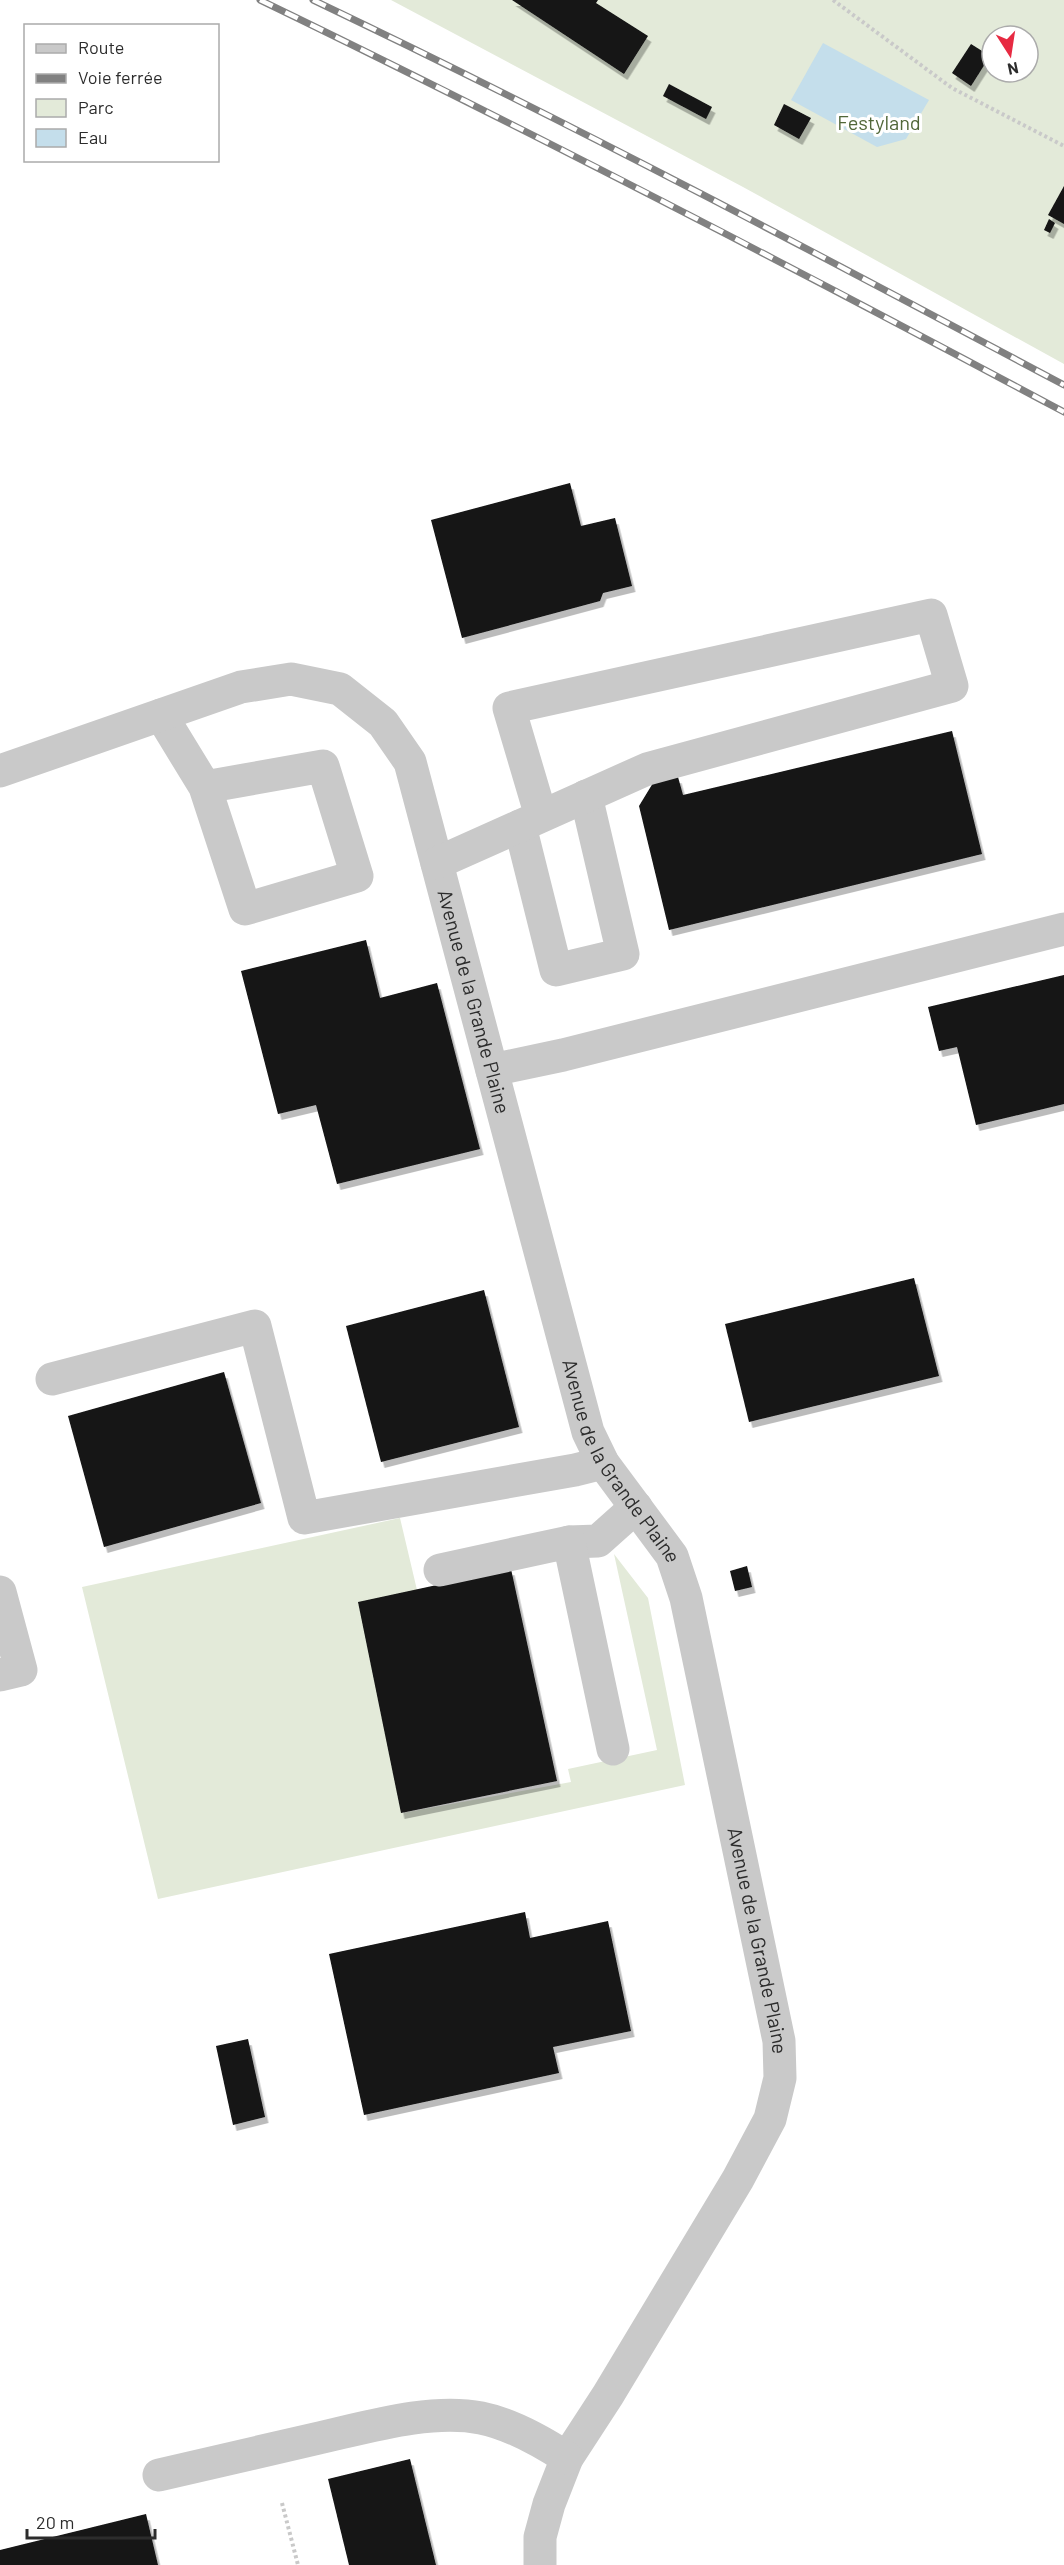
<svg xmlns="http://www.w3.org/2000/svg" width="1064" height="2565" font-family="Barlow,sans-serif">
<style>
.green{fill:#e3ead9;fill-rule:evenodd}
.water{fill:#c4deeb}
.building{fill:#131313;filter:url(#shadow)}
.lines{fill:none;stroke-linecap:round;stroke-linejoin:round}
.path{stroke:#c9c9c9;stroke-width:4;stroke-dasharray:3 3;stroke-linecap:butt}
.minor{stroke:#c9c9c9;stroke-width:33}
.rail-casing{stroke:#818181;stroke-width:7}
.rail{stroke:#fff;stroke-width:4.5;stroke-dasharray:14;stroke-linecap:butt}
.labels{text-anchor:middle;stroke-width:6;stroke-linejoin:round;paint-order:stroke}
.park-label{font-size:20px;fill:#516739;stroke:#fff}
.street-label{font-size:20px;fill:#2c2c2c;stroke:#fff}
</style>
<defs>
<filter id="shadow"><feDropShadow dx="3.5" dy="6" stdDeviation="0" flood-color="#0004"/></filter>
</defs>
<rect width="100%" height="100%" fill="#fff"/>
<g class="green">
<path d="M391 0H1064V364L743 187ZM992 36H1028V72H992Z"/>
<path d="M400 1518 417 1590 402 1813 571 1782 568 1769 657 1750 614 1554 648 1598 685 1785 158 1899 82 1587Z"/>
</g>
<path class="water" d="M823 43 929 100 906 139 877 147 791 100Z"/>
<g class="building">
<path d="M512 0H598L596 3 648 36 624 74Z"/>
<path d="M971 44 990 56 971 86 952 73Z"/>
<path d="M669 84 712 107 706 119 663 96Z"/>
<path d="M784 104 811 118 799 139 774 125Z"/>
<path d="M1064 186V224L1048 215Z"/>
<path d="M1049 219 1055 223 1050 233 1044 230Z"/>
<path d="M570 483 581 526 615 518 632 586 603 593 600 601 462 638 431 520Z"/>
<path d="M952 731 982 854 669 930 639 806 653 783 678 777 683 795Z"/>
<path d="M366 940 380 998 437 983 480 1149 337 1184 316 1105 278 1114 241 971Z"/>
<path d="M1064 975V1104L976 1125 957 1047 939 1051 928 1007Z"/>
<path d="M914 1278 939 1376 749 1422 725 1324Z"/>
<path d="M484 1290 519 1427 381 1462 346 1326Z"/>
<path d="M224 1372 261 1503 104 1547 68 1416Z"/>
<path d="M747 1566 752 1587 735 1591 730 1571Z"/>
<path d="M511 1569 557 1781 401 1813 358 1602Z"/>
<path d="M525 1912 530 1938 608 1921 631 2031 553 2047 559 2073 364 2115 329 1954Z"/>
<path d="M248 2039 265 2117 233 2125 216 2046Z"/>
<path d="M410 2459 436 2565H349L328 2479Z"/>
<path d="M146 2514 158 2565H0V2550Z"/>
</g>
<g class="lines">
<g class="path">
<path d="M833 0 952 88 1064 146"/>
<path d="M282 2503 298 2565"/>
</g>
<g class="minor">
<path d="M161 715 205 787 245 909 357 876 323 766 205 787"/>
<path id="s1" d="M0 771 241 687 291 679 340 689 383 723 410 762 588 1432 603 1463 672 1556 686 1598 779 2041 780 2078 770 2119 738 2179 608 2395 567 2458 549 2504 540 2537V2565"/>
<path d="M520 826 556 970 623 954 586 796"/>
<path d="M437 863 647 769 952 686 931 615 509 708 541 816"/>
<path d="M492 1070 563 1055 1064 929"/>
<path d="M52 1379 255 1326 304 1518 575 1470 603 1463"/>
<path d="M569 1542 598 1541 636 1507"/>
<path d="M440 1570 569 1542 613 1749"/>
<path d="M0 1592 21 1670 0 1675"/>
<path d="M159 2475C213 2462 266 2450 319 2438 368 2427 431 2408 481 2418 511 2424 541 2441 567 2458"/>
</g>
<defs>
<g id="rail">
<path d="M260 0C531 131 798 270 1064 412"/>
<path d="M313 0C567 121 816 253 1064 385"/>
</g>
</defs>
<use href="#rail" class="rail-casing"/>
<use href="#rail" class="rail"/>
</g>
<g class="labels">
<g class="park-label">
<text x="879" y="130">Festyland</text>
</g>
<g class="street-label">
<text dy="7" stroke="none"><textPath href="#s1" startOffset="706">Avenue de la Grande Plaine</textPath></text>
<text dy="7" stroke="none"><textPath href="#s1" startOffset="1192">Avenue de la Grande Plaine</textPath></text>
<text dy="7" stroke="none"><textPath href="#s1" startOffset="1696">Avenue de la Grande Plaine</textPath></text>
</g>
</g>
<rect x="24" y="24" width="195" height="138" fill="#ffffff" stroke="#ababab" stroke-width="1.5"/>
<rect x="36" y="44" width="30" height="9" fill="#c9c9c9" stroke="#ababab" stroke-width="1.5"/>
<text x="78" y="54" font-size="18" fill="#2c2c2c">Route</text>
<rect x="36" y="74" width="30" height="9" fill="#818181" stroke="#ababab" stroke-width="1.5"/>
<text x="78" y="84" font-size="18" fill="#2c2c2c">Voie ferrée</text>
<rect x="36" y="99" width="30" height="18" fill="#e3ead9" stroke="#ababab" stroke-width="1.5"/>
<text x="78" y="114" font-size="18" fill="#2c2c2c">Parc</text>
<rect x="36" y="129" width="30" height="18" fill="#c4deeb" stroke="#ababab" stroke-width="1.5"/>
<text x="78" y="144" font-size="18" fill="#2c2c2c">Eau</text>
<g transform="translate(1010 54) rotate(168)"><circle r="28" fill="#ffffff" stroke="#ababab" stroke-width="1.5"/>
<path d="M0-4.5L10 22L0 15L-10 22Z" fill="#e72a42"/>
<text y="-9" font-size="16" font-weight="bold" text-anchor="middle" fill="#2c2c2c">N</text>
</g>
<path d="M27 2529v9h128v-9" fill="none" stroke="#2c2c2c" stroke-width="3"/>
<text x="36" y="2529" font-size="18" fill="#2c2c2c" stroke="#ffffff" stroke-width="4.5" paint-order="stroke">20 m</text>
</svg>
